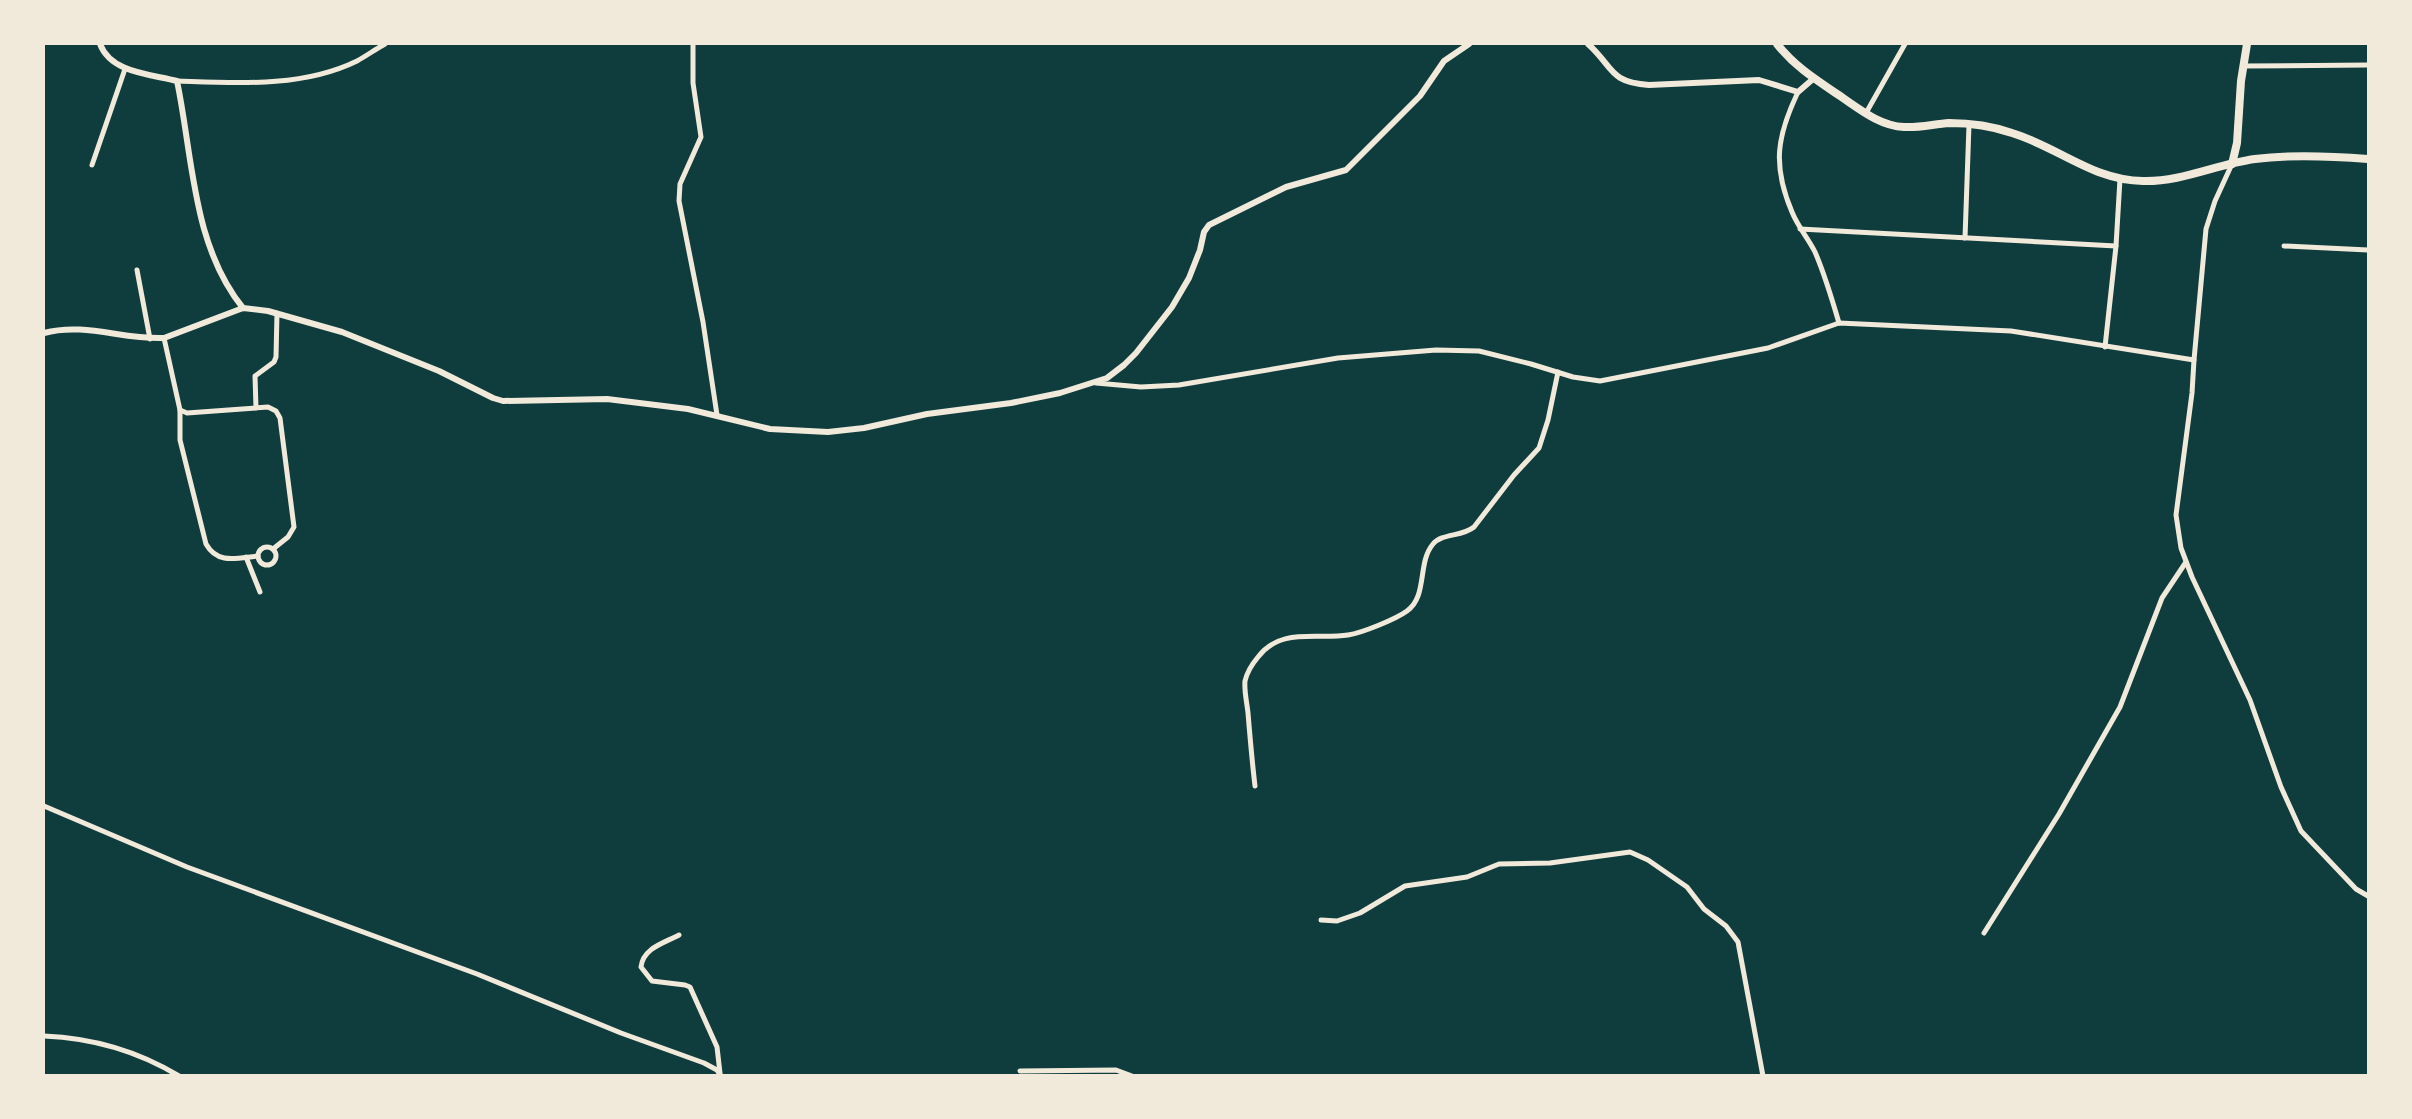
<svg xmlns="http://www.w3.org/2000/svg" width="2412" height="1119" font-family="'IBM Plex Sans',sans-serif">
<style>
.lines{fill:none;stroke-linecap:round;stroke-linejoin:round}
.minor{stroke:#f1e9da;stroke-width:5}
.tertiary{stroke:#f1e9da;stroke-width:6}
.secondary{stroke:#f1e9da;stroke-width:8}
</style>
<rect width="100%" height="100%" fill="#0f3d3e"/>
<g class="lines">
<g class="minor">
<path d="M693 44V83L701 137 680 184 679 201 703 322 717 415"/>
<path d="M2243 66 2368 65"/>
<path d="M177 81C236 83 302 88 357 61 366 56 376 49 385 44"/>
<path d="M1798 92C1777 136 1772 165 1792 212 1798 227 1808 238 1815 252 1825 275 1832 299 1839 323"/>
<path d="M1866 113 1905 44"/>
<path d="M92 165 125 69"/>
<path d="M1800 229 2116 246"/>
<path d="M1965 238 1969 125"/>
<path d="M2284 246 2368 250"/>
<path d="M137 270 150 339"/>
<path d="M164 338 180 410V440L206 544C218 565 237 558 258 556"/>
<path d="M2105 347 2116 246 2120 179"/>
<path d="M2194 360 2192 393 2176 515 2181 548 2192 577 2250 700 2281 787 2301 831 2356 889 2368 896"/>
<path d="M1096 383 1141 387 1179 385 1338 358 1436 350 1479 351 1531 364 1573 377 1600 381 1768 348 1839 323 2011 331 2194 360 2206 229 2215 201 2232 164"/>
<path d="M256 408 255 376 274 362 276 357 277 313"/>
<path d="M180 410 187 413 268 407 276 411 280 418 294 527 288 537 273 549"/>
<circle cx="267" cy="556" r="9"/>
<path d="M246 557 260 592"/>
<path d="M1255 786C1252 761 1250 737 1248 713 1247 703 1244 691 1245 681 1247 672 1253 663 1258 657 1281 627 1316 640 1348 635 1362 633 1396 619 1407 611 1428 596 1417 563 1433 544 1442 533 1462 537 1474 527L1514 475 1539 448 1548 420 1558 372"/>
<path d="M44 806 187 867 477 974 621 1033 704 1063 717 1070 721 1076"/>
<path d="M1321 920 1337 921 1360 913 1405 886 1467 877 1499 864 1550 863 1630 852 1648 860 1687 887 1704 909 1726 926 1738 942 1763 1076"/>
<path d="M1984 933 2059 814 2120 707 2162 598 2186 562"/>
<path d="M679 935C664 943 643 948 641 967L652 981 685 985 690 987 717 1047 720 1073"/>
<path d="M44 1036C93 1038 136 1050 179 1076"/>
<path d="M1020 1071 1116 1070 1132 1076"/>
</g>
<g class="tertiary">
<path d="M100 44C111 73 150 74 177 81 193 157 192 245 243 308"/>
<path d="M1588 44C1614 67 1608 82 1649 85L1759 80 1798 92 1813 79"/>
<path d="M44 333C85 322 123 340 164 338L243 308 268 311 342 332 439 371 493 398 503 401 607 399 688 409 770 429 828 432 864 428 927 414 1011 403 1060 393 1107 378 1124 365 1136 353 1172 307 1189 278 1200 250 1204 232 1209 225 1286 187 1346 170 1420 96 1444 61 1469 44"/>
</g>
<g class="secondary">
<path d="M1777 44C1796 68 1818 81 1843 98 1862 111 1881 126 1904 127 1919 128 1934 124 1949 123 1970 123 1992 126 2012 133 2058 147 2094 181 2143 181 2182 182 2217 164 2255 159 2292 154 2331 156 2368 159"/>
<path d="M2232 164 2237 143 2241 81 2247 44"/>
</g>
</g>
<rect width="2412" height="1119" fill="none" stroke="#f1e9da" stroke-width="90"/>
</svg>
